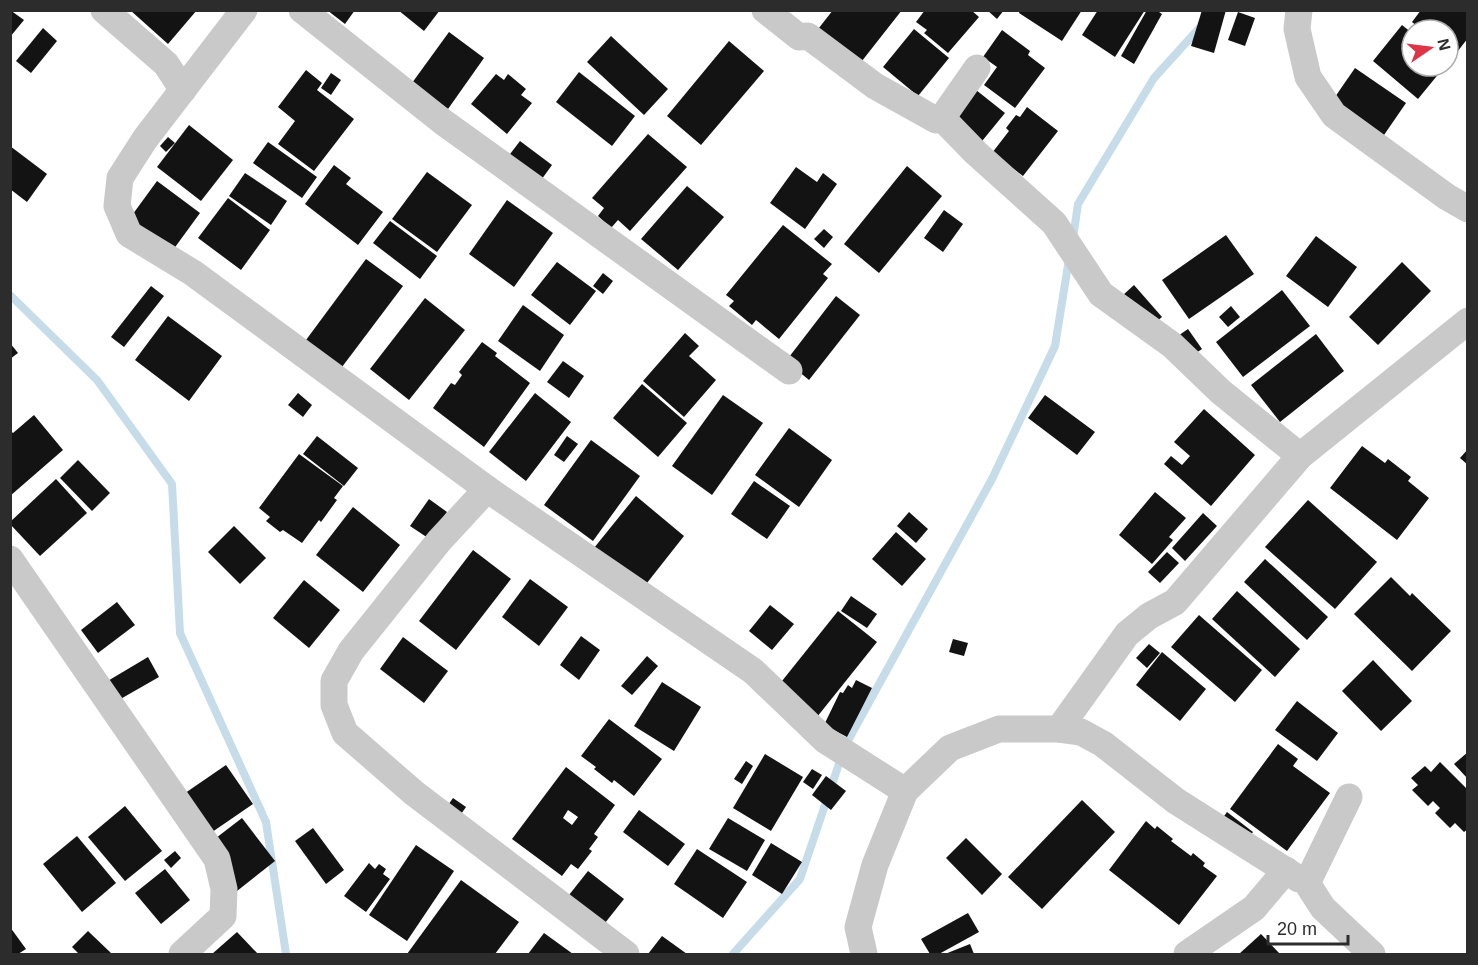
<svg xmlns="http://www.w3.org/2000/svg" width="1478" height="965" font-family="Arial,sans-serif">
<style>
.lines{fill:none;stroke-linecap:round;stroke-linejoin:round}
.stream{stroke:#c6dce9;stroke-width:8}
.building{fill:#131313;fill-rule:evenodd}
.street{stroke:#c9c9c9;stroke-width:27}
</style>
<rect width="100%" height="100%" fill="#fff"/>
<g class="lines">
<g class="stream">
<path d="M1073 238 1078 204 1154 78 1203 24"/>
<path d="M10 295 97 380 172 484 180 633 266 822 286 954"/>
<path d="M733 954 800 879 845 746 992 479 1055 346 1069 259"/>
</g>
</g>
<g class="building">
<path d="M10 10 24 20 10 37Z"/>
<path d="M130 10H197L168 44Z"/>
<path d="M327 10H355L345 24Z"/>
<path d="M398 10H440L424 31Z"/>
<path d="M833 10H902L858 66 815 33Z"/>
<path d="M925 10H971L979 17 948 53 924 33 927 30 916 22Z"/>
<path d="M987 10H1004L997 19Z"/>
<path d="M1020 10H1082L1062 41 1019 13Z"/>
<path d="M1098 10H1145L1115 57 1082 35Z"/>
<path d="M1147 10H1156L1162 14 1134 64 1121 56Z"/>
<path d="M1202 10H1226L1214 53 1191 46Z"/>
<path d="M1421 10H1468V38L1454 56 1448 51V30H1422L1412 22Z"/>
<path d="M1238 12 1255 18 1245 46 1228 40Z"/>
<path d="M1402 25 1412 33V66H1445L1418 99 1373 61Z"/>
<path d="M43 28 57 41 31 73 16 61Z"/>
<path d="M914 29 949 58 918 96 883 67Z"/>
<path d="M1002 30 1030 51 1028 55 1045 68 1015 108 984 85 997 67 983 57Z"/>
<path d="M449 32 484 58 448 109 412 83Z"/>
<path d="M611 36 668 89 644 115 587 62Z"/>
<path d="M729 41 764 71 701 145 667 116Z"/>
<path d="M1355 68 1406 103 1373 151 1326 110Z"/>
<path d="M306 70 322 83 317 90 354 119 314 171 278 144 295 121 278 107Z"/>
<path d="M579 72 635 116 612 146 556 102Z"/>
<path d="M331 73 341 80 331 95 321 88Z"/>
<path d="M496 74 504 80 508 74 526 89 521 95 532 103 507 134 471 104Z"/>
<path d="M966 82 1005 113 978 146 939 115Z"/>
<path d="M1027 107 1058 131 1023 176 992 153 1009 131 1006 128 1016 115 1020 117Z"/>
<path d="M189 125 233 160 201 201 157 167Z"/>
<path d="M648 134 687 167 630 231 618 220 611 228 598 216 604 208 592 198Z"/>
<path d="M168 137 175 143 166 152 160 146Z"/>
<path d="M520 141 552 165 539 183 507 158Z"/>
<path d="M268 142 317 177 302 198 253 163Z"/>
<path d="M10 146 47 174 27 202 10 189Z"/>
<path d="M334 165 351 178 346 184 383 212 358 245 305 204Z"/>
<path d="M907 166 942 196 879 273 844 244Z"/>
<path d="M796 167 817 182 823 173 837 184 805 229 770 203Z"/>
<path d="M427 172 472 205 437 252 392 219Z"/>
<path d="M245 173 287 201 271 225 229 196Z"/>
<path d="M157 181 200 213 173 250 130 218Z"/>
<path d="M687 186 724 217 678 270 641 239Z"/>
<path d="M228 198 270 230 241 270 198 238Z"/>
<path d="M507 200 553 233 514 287 469 254Z"/>
<path d="M944 210 963 224 943 252 924 238Z"/>
<path d="M390 221 437 256 420 279 373 243Z"/>
<path d="M783 225 832 264 823 274 828 278 779 339 756 320 752 325 729 306 734 301 726 295Z"/>
<path d="M824 229 833 237 824 248 814 239Z"/>
<path d="M1226 235 1254 274 1189 319 1162 280Z"/>
<path d="M1316 236 1357 267 1328 307 1286 276Z"/>
<path d="M366 259 403 286 342 367 306 340Z"/>
<path d="M557 262 596 291 570 325 531 295Z"/>
<path d="M1402 262 1431 291 1378 345 1349 317Z"/>
<path d="M603 273 613 281 603 294 593 286Z"/>
<path d="M1134 285 1162 317 1150 327 1122 296Z"/>
<path d="M151 286 164 296 124 347 111 337Z"/>
<path d="M1282 290 1310 326 1243 377 1216 342Z"/>
<path d="M836 296 860 315 809 380 786 361Z"/>
<path d="M425 298 465 330 409 400 370 369Z"/>
<path d="M523 305 564 335 540 371 498 341Z"/>
<path d="M1231 306 1240 317 1228 327 1219 317Z"/>
<path d="M168 316 222 356 189 401 135 360Z"/>
<path d="M1188 329 1202 349 1186 360 1172 340Z"/>
<path d="M685 333 699 346 689 356 716 380 684 417 643 381Z"/>
<path d="M1316 334 1344 371 1280 422 1251 385Z"/>
<path d="M482 342 497 353 495 356 530 383 484 447 433 408 451 383 455 385 462 375 459 372Z"/>
<path d="M10 343 18 353 10 359Z"/>
<path d="M563 361 584 376 569 398 547 382Z"/>
<path d="M642 384 687 423 658 457 613 418Z"/>
<path d="M298 393 312 405 303 417 288 405Z"/>
<path d="M535 393 571 422 526 481 489 452Z"/>
<path d="M723 395 763 423 712 495 672 466Z"/>
<path d="M1045 395 1095 432 1077 455 1028 418Z"/>
<path d="M1204 409 1255 455 1211 506 1164 464 1171 456 1182 465 1190 456 1174 442Z"/>
<path d="M34 415 63 450 10 496V430L13 433Z"/>
<path d="M789 428 832 460 799 507 755 475Z"/>
<path d="M317 436 358 468 344 486 303 454Z"/>
<path d="M567 436 578 444 564 462 554 455Z"/>
<path d="M591 440 640 476 593 541 544 505Z"/>
<path d="M1362 446 1385 463 1388 459 1411 477 1408 481 1429 498 1397 540 1330 488Z"/>
<path d="M1468 449V465L1460 458Z"/>
<path d="M299 454 343 486 334 498 337 500 321 522 319 520 302 543 283 530 280 532 266 521 270 517 259 508Z"/>
<path d="M78 460 110 493 92 511 60 478Z"/>
<path d="M56 479 87 513 40 556 10 524V522Z"/>
<path d="M754 481 790 506 767 539 731 514Z"/>
<path d="M1155 492 1186 518 1169 537 1173 540 1152 564 1119 535Z"/>
<path d="M636 496 684 536 643 588 594 548Z"/>
<path d="M429 499 447 512 428 538 410 526Z"/>
<path d="M1308 500 1377 562 1335 609 1265 547Z"/>
<path d="M353 507 400 545 363 592 316 555Z"/>
<path d="M909 512 928 529 916 543 897 526Z"/>
<path d="M1203 513 1217 526 1185 561 1172 548Z"/>
<path d="M234 526 266 558 240 584 208 552Z"/>
<path d="M896 532 926 559 902 586 872 559Z"/>
<path d="M473 550 511 579 456 650 419 621Z"/>
<path d="M1167 552 1179 563 1160 583 1148 572Z"/>
<path d="M1265 559 1328 617 1307 640 1244 582Z"/>
<path d="M1391 577 1410 596 1412 593 1451 631 1412 671 1354 614Z"/>
<path d="M530 579 568 607 539 646 502 617Z"/>
<path d="M304 580 340 610 309 648 273 618Z"/>
<path d="M1237 591 1300 649 1275 677 1212 619Z"/>
<path d="M851 596 877 614 867 628 841 611Z"/>
<path d="M117 602 135 625 98 653 81 630Z"/>
<path d="M770 605 794 624 772 650 749 631Z"/>
<path d="M838 611 877 642 817 717 778 686Z"/>
<path d="M1199 615 1262 670 1235 702 1171 647Z"/>
<path d="M581 636 600 650 579 680 560 665Z"/>
<path d="M403 637 448 671 424 703 380 669Z"/>
<path d="M953 639 968 643 964 656 949 652Z"/>
<path d="M1149 644 1160 653 1147 668 1136 658Z"/>
<path d="M1162 652 1206 689 1180 721 1136 685Z"/>
<path d="M647 656 658 666 632 695 621 686Z"/>
<path d="M148 657 159 677 117 701 106 682Z"/>
<path d="M1373 660 1412 701 1381 731 1342 691Z"/>
<path d="M856 680 872 688 847 737 824 725 840 692 843 693 848 685 852 688Z"/>
<path d="M662 682 701 707 674 751 634 726Z"/>
<path d="M1297 701 1338 733 1317 761 1275 730Z"/>
<path d="M609 719 662 759 634 796 614 780 612 783 594 769 596 767 581 756Z"/>
<path d="M1278 744 1298 759 1293 766 1330 793 1287 851 1230 809Z"/>
<path d="M1468 752V779L1454 764Z"/>
<path d="M765 754 803 777 771 831 733 808Z"/>
<path d="M746 761 753 766 742 784 734 779Z"/>
<path d="M1440 762 1468 790V829L1464 832 1455 823 1450 828 1435 813 1440 808 1433 801 1428 806 1412 790 1418 785 1411 778 1425 766 1431 772Z"/>
<path d="M226 765 253 804 202 839 175 800Z"/>
<path d="M566 767 615 805 594 834 598 837 589 849 592 851 578 869 571 864 562 876 512 839ZM568 810 578 817 572 825 563 818Z"/>
<path d="M812 769 822 775 813 789 803 782Z"/>
<path d="M826 776 846 791 831 810 812 795Z"/>
<path d="M453 798 466 807 459 817 446 808Z"/>
<path d="M1082 800 1115 832 1042 909 1008 877Z"/>
<path d="M125 806 162 851 125 881 88 837Z"/>
<path d="M639 810 685 844 668 866 623 832Z"/>
<path d="M1227 812 1253 832 1242 847 1216 827Z"/>
<path d="M242 818 275 861 237 891 203 848Z"/>
<path d="M728 818 765 840 747 871 709 849Z"/>
<path d="M1146 821 1155 829 1157 826 1173 839 1171 841 1191 856 1193 853 1205 863 1203 866 1217 876 1179 925 1109 870Z"/>
<path d="M313 828 344 870 326 884 295 841Z"/>
<path d="M77 836 116 883 82 912 43 864Z"/>
<path d="M966 838 1002 874 982 895 946 858Z"/>
<path d="M771 843 802 862 782 894 752 875Z"/>
<path d="M416 845 454 871 407 941 369 915Z"/>
<path d="M697 849 747 882 723 918 674 884Z"/>
<path d="M175 851 181 858 171 868 164 860Z"/>
<path d="M369 863 375 869 379 864 386 869 383 874 390 879 366 912 344 896Z"/>
<path d="M165 869 190 900 161 924 135 893Z"/>
<path d="M588 871 624 899 605 923 569 895Z"/>
<path d="M461 880 519 922 495 954H407Z"/>
<path d="M968 913 979 932 939 954H930L921 939Z"/>
<path d="M10 927 26 949 18 954H10Z"/>
<path d="M88 931 112 954H79L72 947Z"/>
<path d="M237 932 258 954H212Z"/>
<path d="M544 933 573 954H528Z"/>
<path d="M1261 934 1280 954H1239Z"/>
<path d="M662 936 687 954H648Z"/>
<path d="M970 944 974 954H945Z"/>
</g>
<g class="lines">
<g class="street">
<path d="M104 10 166 64 183 90"/>
<path d="M244 10 145 139 120 178 117 206 129 234 193 273 487 489 753 671 825 740 905 791"/>
<path d="M302 10 443 122 789 371"/>
<path d="M765 10 799 37 808 36 875 86 936 120 942 118 977 68"/>
<path d="M1299 10 1297 29 1308 77 1334 115 1447 197 1468 209"/>
<path d="M942 118 976 153 1054 223 1101 294 1172 345 1221 392 1300 456"/>
<path d="M487 489 439 541 351 651 334 681V705L345 733 414 793 626 954"/>
<path d="M10 559 217 859 224 889 223 916 182 954"/>
<path d="M1059 729 1127 634 1149 616 1175 602 1300 456 1468 321"/>
<path d="M1305 880 1310 877 1349 797"/>
<path d="M864 954 858 927 875 865 905 791 950 748 999 729H1059L1081 732 1103 744 1176 801 1299 879 1305 880 1323 908 1372 954"/>
<path d="M1187 954 1254 908 1286 870"/>
</g>
</g>
<rect width="1478" height="965" fill="none" stroke="#2c2c2c" stroke-width="24"/>
<g transform="translate(1430 48) rotate(76)"><circle r="28" fill="#ffffff" stroke="#ababab" stroke-width="1.5"/>
<path d="M0-4.5L10 22L0 15L-10 22Z" fill="#dd3446"/>
<text y="-9" font-size="16" font-weight="bold" text-anchor="middle" fill="#2c2c2c">N</text>
</g>
<path d="M1268 935v9h80v-9" fill="none" stroke="#2c2c2c" stroke-width="3"/>
<text x="1277" y="935" font-size="18" fill="#2c2c2c" stroke="#ffffff" stroke-width="4.5" paint-order="stroke">20 m</text>
</svg>
